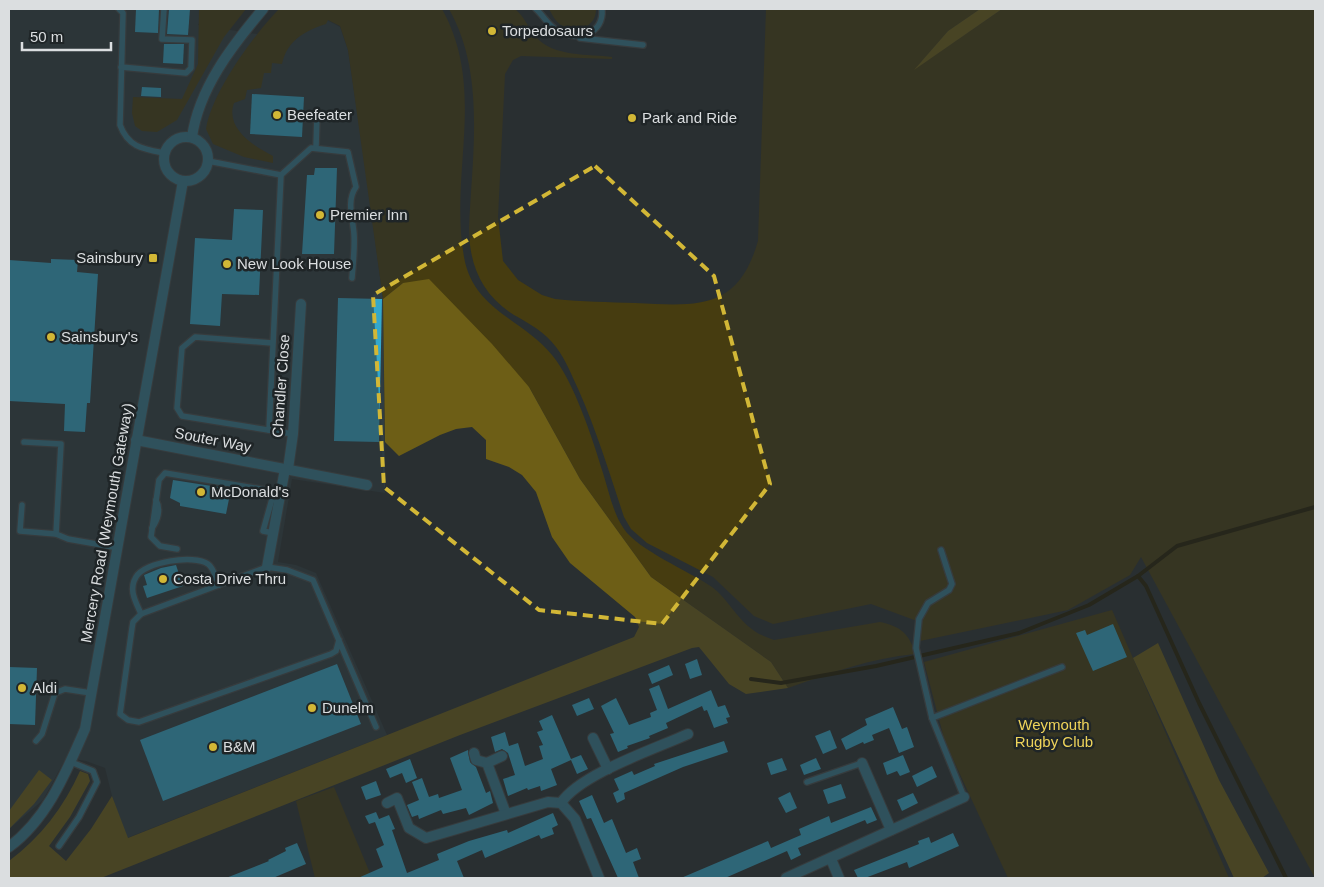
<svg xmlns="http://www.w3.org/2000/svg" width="1324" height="887" font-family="Arial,sans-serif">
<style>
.built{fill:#2f3c41}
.green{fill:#463c10}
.forest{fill:#6d5e16}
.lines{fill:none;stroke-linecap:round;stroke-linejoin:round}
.stream{stroke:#221c01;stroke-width:4}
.building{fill:#34a8cc}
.service-casing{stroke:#454b4d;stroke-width:8}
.minor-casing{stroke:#454b4d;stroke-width:12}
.service{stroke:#357a91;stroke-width:5.5}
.minor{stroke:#357a91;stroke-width:10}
.marked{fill:none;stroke:#d2b736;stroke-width:4;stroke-dasharray:10 6;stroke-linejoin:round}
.poi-dot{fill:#d2b736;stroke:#1f2527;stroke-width:2}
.labels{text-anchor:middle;stroke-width:5;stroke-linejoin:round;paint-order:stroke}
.poi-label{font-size:15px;fill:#dbdee0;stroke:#1f2527;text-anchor:start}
.street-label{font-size:15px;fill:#dbdee0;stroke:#1f2527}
.park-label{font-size:15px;fill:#eed35a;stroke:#1f2527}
</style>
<rect width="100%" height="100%" fill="#292f31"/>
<path class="built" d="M9 9H206L198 25 263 35 327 20 340 27 348 50 365 166 383 299 385 493 292 479 278 562 296 565 316 573 387 735 127 838 112 796 105 768 86 761 66 758 43 800 9 829Z"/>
<g class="green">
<path d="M199 9H246L224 37 177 120 157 132 142 131 135 126 132 113 133 97 182 99 198 64Z"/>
<path d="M279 9H442C487 90 449 172 464 257 473 310 523 319 552 355 574 381 593 440 603 473 609 492 613 513 624 529 638 550 689 571 712 587 728 599 737 619 753 630 759 635 767 637 774 640L880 622C900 626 910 634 915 654 871 658 830 673 788 688L771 662 651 577 580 479 529 387 403 283 383 299 348 50 340 26 328 20 326 24C304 31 287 41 282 64L272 63 271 73H264L261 88 247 90 245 99 234 103C225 128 253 146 273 156V163L244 157 213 144 206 129C212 92 253 36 279 9Z"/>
<path d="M449 9H515C525 17 528 28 536 37 553 57 589 54 612 57V59L521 56 513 60 505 74 498 217 503 261 518 280 542 295 555 299C582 302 609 302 635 303 697 306 738 311 758 241L766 9H980L948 31 916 68 1002 9H1315V878L1141 557 1130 575 1068 610 920 641 917 621 871 604 773 624 754 616 713 577 647 543 631 529 624 517C610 475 597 432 579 391 572 376 566 360 556 347 545 332 530 324 514 315 482 295 469 265 469 228 472 156 486 74 449 9Z"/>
<path d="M549 9H596C596 28 576 33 561 25 555 21 552 14 549 9Z"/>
<path d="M1112 610 1229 878H1008L945 742 924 662Z"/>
<path d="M334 787 372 878H315L296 801Z"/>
</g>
<g class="forest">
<path d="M980 9H1002L914 70 948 31Z"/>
<path d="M429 279 492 344 529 387 580 479 651 577 771 662 788 688 746 694 729 684 699 647 692 648 460 735 101 878H9V861C40 838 64 807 80 771L88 774 90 781 70 817 49 846 66 861 91 829 112 796 128 838 634 637 639 627 635 617 570 563 552 537 536 492 522 475 509 467 486 459V440L472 427 456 429 440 435 399 456 385 442 383 299 403 283Z"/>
<path d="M1158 643 1219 780 1269 873 1262 878H1234L1133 658Z"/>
<path d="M39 770 52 780 34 804 9 829V811Z"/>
</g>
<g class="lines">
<g class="stream">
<path d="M1138 576 1146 586 1199 703 1286 878"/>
<path d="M751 679 781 683 876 666 1019 633 1089 605 1138 576 1177 546 1315 507"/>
</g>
</g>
<g class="building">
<path d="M136 9H159L158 33 135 32Z"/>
<path d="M169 9H190L188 35 167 34Z"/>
<path d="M164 44H184L183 64 163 63Z"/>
<path d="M142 87 161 88V97L141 96Z"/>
<path d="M252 94 304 97 302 137 250 134Z"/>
<path d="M315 168H337L334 254H302L307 175H314Z"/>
<path d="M234 209 263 210 259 295 222 294 220 326 190 324 195 238 232 240Z"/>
<path d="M51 259 78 260 77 272 98 274 90 403H87L85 432 64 431 65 404 9 401V260L51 263Z"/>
<path d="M338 298 382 299 379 442 334 441Z"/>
<path d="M173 480 231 489 226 514 180 506V503L170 498Z"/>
<path d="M176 565 183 586 147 598 143 586 147 585 144 575 161 568Z"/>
<path d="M1113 624 1127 657 1093 671 1076 633 1085 630 1087 635Z"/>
<path d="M697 659 702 675 690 679 685 664Z"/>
<path d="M337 664 361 724 163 801 140 740Z"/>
<path d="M669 665 673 675 652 684 648 674Z"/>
<path d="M9 667 37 668 35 725 9 724Z"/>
<path d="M659 685 668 709 711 690 718 707 725 705 730 717 726 718 728 723 714 728 707 710 704 711 702 706 666 723 668 728 649 736 650 738 627 746 628 748 618 752 610 734 614 733 601 706 616 698 629 725 651 717 650 713 657 710 649 689Z"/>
<path d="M589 698 594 709 577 716 572 705Z"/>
<path d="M893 707 902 729 907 727 914 747 899 753 889 728 872 735 874 740 864 744 863 742 846 750 841 739 867 725 865 719Z"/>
<path d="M552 715 571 759 581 755 588 769 577 774 571 760 551 769 557 785 541 791 540 786 528 790 527 788 508 796 503 779 515 775 508 753 502 749 495 752 491 737 505 732 509 746 518 743 525 766 543 759 539 746 543 745 537 732 543 730 539 721Z"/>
<path d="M830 730 837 748 823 754 815 736Z"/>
<path d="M724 741 728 752 683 767 624 793 625 799 617 803 613 793 619 790 614 779 632 771 634 775 655 766 654 764Z"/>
<path d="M468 750 470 762 476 767 486 793 490 791 493 803 469 815 466 808 443 814 441 810 419 819 418 815 412 817 407 805 419 800 412 782 422 778 429 797 438 794 439 798 462 790 450 758Z"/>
<path d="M903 755 910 772 900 776 897 771 887 775 883 763Z"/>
<path d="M782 758 787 770 771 775 767 763Z"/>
<path d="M816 758 821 769 804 775 800 765Z"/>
<path d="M410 759 417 778 406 783 402 773 390 778 386 769Z"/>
<path d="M932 766 937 777 917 787 912 776Z"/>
<path d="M376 781 381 795 366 800 361 787Z"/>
<path d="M841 784 846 798 828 804 823 790Z"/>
<path d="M790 792 797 808 786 813 778 798Z"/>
<path d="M913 793 918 803 902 811 897 800Z"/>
<path d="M592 795 604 823 612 819 626 853 637 848 641 859 633 862 639 878H618L591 818 587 819 579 801Z"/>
<path d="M871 807 877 820 867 824 865 820 798 848 801 855 791 860 787 851 725 878H681L768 841 771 848 801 835 799 829 829 816 831 823Z"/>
<path d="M376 812 379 819 389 815 395 829 392 830 407 873 439 860 437 854 469 841 507 830 508 833 553 813 558 825 552 828 554 834 541 839 539 835 485 858 482 850 457 861 464 878H358L383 867 376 849 384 845 375 822 369 824 365 816Z"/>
<path d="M953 833 959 846 909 868 907 862 865 878H858L854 870 919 844 918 841 929 837 931 843Z"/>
<path d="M297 843 306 864 273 878H226L269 861 268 860 286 851 285 848Z"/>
</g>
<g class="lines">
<defs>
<g id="service">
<path d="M119 9 123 13 120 125C128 147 143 149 164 153"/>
<path d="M536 9C544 16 548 26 558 31 578 42 604 34 602 9"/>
<path d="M580 38 643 45"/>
<path d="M121 67 186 73 191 68 192 40 162 39 164 9"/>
<path d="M316 147 317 116"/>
<path d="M208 161 281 175 311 148 348 152 356 187C346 201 353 219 354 234 355 248 353 264 352 278"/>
<path d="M272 343 195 337 182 348 177 408 182 416 293 434"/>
<path d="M269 430 281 175"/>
<path d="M24 442 61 444 56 534 68 539 119 548"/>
<path d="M22 505 20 531 56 534"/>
<path d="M152 528C158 520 161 509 156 500"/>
<path d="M177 549 160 546 151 537 159 480 165 473 267 490 272 499 263 531 273 533"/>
<path d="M941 550 952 584 949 590 928 603 919 619 916 648 932 718 964 797"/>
<path d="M141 614C136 602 128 590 136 577 144 562 194 554 208 564 214 568 216 579 219 585"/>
<path d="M339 640 336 651 331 654 139 722 128 720 120 714 132 628 133 622 141 614 267 567 287 570 313 580 376 727"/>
<path d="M932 718 1062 667"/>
<path d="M36 741 42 734 55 693 65 689 91 693"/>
<path d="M807 782 862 763"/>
<path d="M59 846 79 817 97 782 93 771 71 762"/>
</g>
<g id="minor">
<circle cx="186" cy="159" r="22"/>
<path d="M192 137C199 88 232 46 263 9"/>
<path d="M136 440 367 485"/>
<path d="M288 469 293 434 301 304"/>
<path d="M267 567 285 469"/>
<path d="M593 738 608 769"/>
<path d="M474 753 476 760 487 763 506 814"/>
<path d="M487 763 502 756"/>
<path d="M862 763 891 830"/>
<path d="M387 803 397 798 409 828 426 838 548 802 561 803 575 819 599 878"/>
<path d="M561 803C580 774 655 749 688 734"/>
<path d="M9 847C48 818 66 772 85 729L183 181"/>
<path d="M831 859 839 878"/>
<path d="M786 878 964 797"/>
</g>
</defs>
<use href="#service" class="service-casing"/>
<use href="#minor" class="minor-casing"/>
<use href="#service" class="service"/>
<use href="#minor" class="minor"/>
</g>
<path d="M0 0H1324V887H0ZM595 166 714 276 770 484 662 624 539 610 384 487 373 295Z" fill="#292f31" fill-opacity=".55" fill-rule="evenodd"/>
<path class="marked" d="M595 166 714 276 770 484 662 624 539 610 384 487 373 295Z"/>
<g class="poi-dot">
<circle cx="492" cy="31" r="5"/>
<circle cx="277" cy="115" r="5"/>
<circle cx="632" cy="118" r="5"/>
<circle cx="320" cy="215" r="5"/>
<rect x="148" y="253" width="10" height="10" rx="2.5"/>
<circle cx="227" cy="264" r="5"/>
<circle cx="51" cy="337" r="5"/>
<circle cx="201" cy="492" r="5"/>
<circle cx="163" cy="579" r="5"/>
<circle cx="22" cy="688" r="5"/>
<circle cx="312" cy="708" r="5"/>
<circle cx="213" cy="747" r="5"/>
</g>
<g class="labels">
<g class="poi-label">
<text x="502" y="36">Torpedosaurs</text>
<text x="287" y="120">Beefeater</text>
<text x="642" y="123">Park and Ride</text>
<text x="330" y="220">Premier Inn</text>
<text x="143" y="263" text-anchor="end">Sainsbury</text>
<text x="237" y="269">New Look House</text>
<text x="61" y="342">Sainsbury's</text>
<text x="211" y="497">McDonald's</text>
<text x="173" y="584">Costa Drive Thru</text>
<text x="32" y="693">Aldi</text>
<text x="322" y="713">Dunelm</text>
<text x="223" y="752">B&amp;M</text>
</g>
<g class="street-label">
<text transform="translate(281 386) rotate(-86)" y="5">Chandler Close</text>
<text transform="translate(213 440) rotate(11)" y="5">Souter Way</text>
<text transform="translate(107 523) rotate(-80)" y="5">Mercery Road (Weymouth Gateway)</text>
</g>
<g class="park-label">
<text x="1054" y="730">Weymouth<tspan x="1054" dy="17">Rugby Club</tspan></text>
</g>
</g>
<rect width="1324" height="887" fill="none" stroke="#dbdee0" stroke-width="20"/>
<path d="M22 42v8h89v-8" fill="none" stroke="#dbdee0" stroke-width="2.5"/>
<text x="30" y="42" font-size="15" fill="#dbdee0" stroke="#1f2527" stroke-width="4" paint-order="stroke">50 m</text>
</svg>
